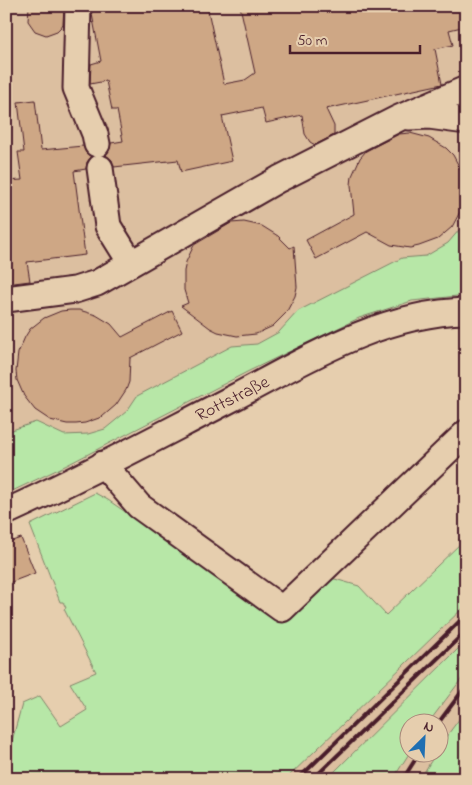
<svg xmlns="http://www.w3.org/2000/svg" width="472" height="785" font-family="'Indie Flower',sans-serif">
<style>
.built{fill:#dcbfa0}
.green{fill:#b7e7a7;stroke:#808369}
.building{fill:#cea785;stroke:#4a1f2b}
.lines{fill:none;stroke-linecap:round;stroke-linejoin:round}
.minor-casing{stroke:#4a1f2b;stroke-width:29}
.minor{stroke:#e6ceae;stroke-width:25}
.rail{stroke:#4a1f2b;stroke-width:4}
.labels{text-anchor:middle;stroke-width:5;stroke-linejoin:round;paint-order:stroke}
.street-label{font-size:18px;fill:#4a1f2b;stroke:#e6ceae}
</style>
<rect width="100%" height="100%" fill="#e6ceae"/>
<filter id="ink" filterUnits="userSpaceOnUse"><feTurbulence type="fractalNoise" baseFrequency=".02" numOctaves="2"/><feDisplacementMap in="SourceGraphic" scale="10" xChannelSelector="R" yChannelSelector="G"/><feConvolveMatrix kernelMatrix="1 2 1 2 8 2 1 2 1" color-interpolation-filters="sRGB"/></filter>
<g filter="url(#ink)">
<g class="built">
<path d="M6 6H466V270L426 284 6 488Z"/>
<path d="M466 605V641L327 779H286Z"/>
<path d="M466 673V710L440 746V722H429Z"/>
<path d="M410 753H436L420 779H393Z"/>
</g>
<g class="green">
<path d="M466 222V295L412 301 359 318 249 371 67 465 6 494V432L36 422 64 435 88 434 105 429 127 411 137 396 232 346 257 344 279 332 298 311 402 258 426 256 448 243Z"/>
<path d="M95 493 108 500 249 597 281 623 328 577 359 586 386 615 461 543 459 539 466 533V605L286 779H6V763L22 704 40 696 61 726 87 710 70 683 96 672 64 609 66 608 63 602H60L30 525Z"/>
<path d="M466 641V673L429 722H410V752L393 779H327Z"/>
<path d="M466 710V779H420L436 753 440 752V745Z"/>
</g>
<g class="building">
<path d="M29 6H64L63 24 61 27 57 31 46 35 35 31 28 21Z"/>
<path d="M92 6H207L224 84 245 80 255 73 240 6H466V26L449 30 453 45 435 49 442 84 326 109 334 126V135L315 145 310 142 305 134 302 115 266 123 262 108 222 116 232 161 181 172 178 160 114 167 112 160 106 155 110 149 111 143 123 141 117 110H112L106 81 90 84 91 64 101 61 92 14Z"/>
<path d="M35 100 41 150 83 146 86 153 91 157 87 162 86 169 74 171 85 255 27 262 30 281 6 284V181L22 180 18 152H24L18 102Z"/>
<path d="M410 133 429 138 446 148 453 155 462 172 465 191 464 201 461 210 452 227 438 239 419 246 410 248 391 245 367 232 316 259 306 240 354 214 351 185 352 176 360 158 366 151 399 134Z"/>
<path d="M244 222 262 226 278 236 290 248 294 246 297 287 295 296 286 313 273 326 256 334 237 336 218 332 210 328 181 306 188 303 184 290V271L186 262 194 245 231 223Z"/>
<path d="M70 310H79L96 315 111 324 122 337 172 311 182 331 130 358 129 382 126 390 116 405 102 417 85 423 76 424H67L50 420 35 410 24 396 17 380 16 371 18 353 25 337 30 329 44 318 61 311Z"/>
<path d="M21 538 35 573 6 584V543Z"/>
</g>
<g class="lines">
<defs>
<g id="minor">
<path d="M78 6 76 88 95 134 97 144"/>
<path d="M409 117 429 116 466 121"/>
<path d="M100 168 108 226 131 263"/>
<path d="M6 299 75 290 97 283 279 179 399 118 466 89"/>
<path d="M103 464 139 506 282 609 466 433"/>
<path d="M6 512C84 477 161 435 237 396 309 358 382 313 466 311"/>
</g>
</defs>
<use href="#minor" class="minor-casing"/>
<use href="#minor" class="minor"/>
<g class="rail">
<path d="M439 722 466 686"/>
<path d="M298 779 466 615"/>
<path d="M313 779 466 631"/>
<path d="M403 779 420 752"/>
</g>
</g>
</g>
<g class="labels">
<g class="street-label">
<text transform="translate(232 398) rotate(-27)" y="6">Rottstraße</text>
</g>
</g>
<rect width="472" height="785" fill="none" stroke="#e6ceae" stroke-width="25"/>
<rect x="12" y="12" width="447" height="760" fill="none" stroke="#4a1f2b" stroke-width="2" filter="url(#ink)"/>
<g transform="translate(424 738) rotate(24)"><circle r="24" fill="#e6ceae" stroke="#a8887a"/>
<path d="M0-4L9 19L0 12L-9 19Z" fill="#1f6fb2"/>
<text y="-8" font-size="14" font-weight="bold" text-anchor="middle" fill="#4a1f2b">N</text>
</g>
<path d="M290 45v8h130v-8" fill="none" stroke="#4a1f2b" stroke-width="2.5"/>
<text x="297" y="45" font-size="15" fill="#4a1f2b" stroke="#e6ceae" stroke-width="4" paint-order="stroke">50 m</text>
</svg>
